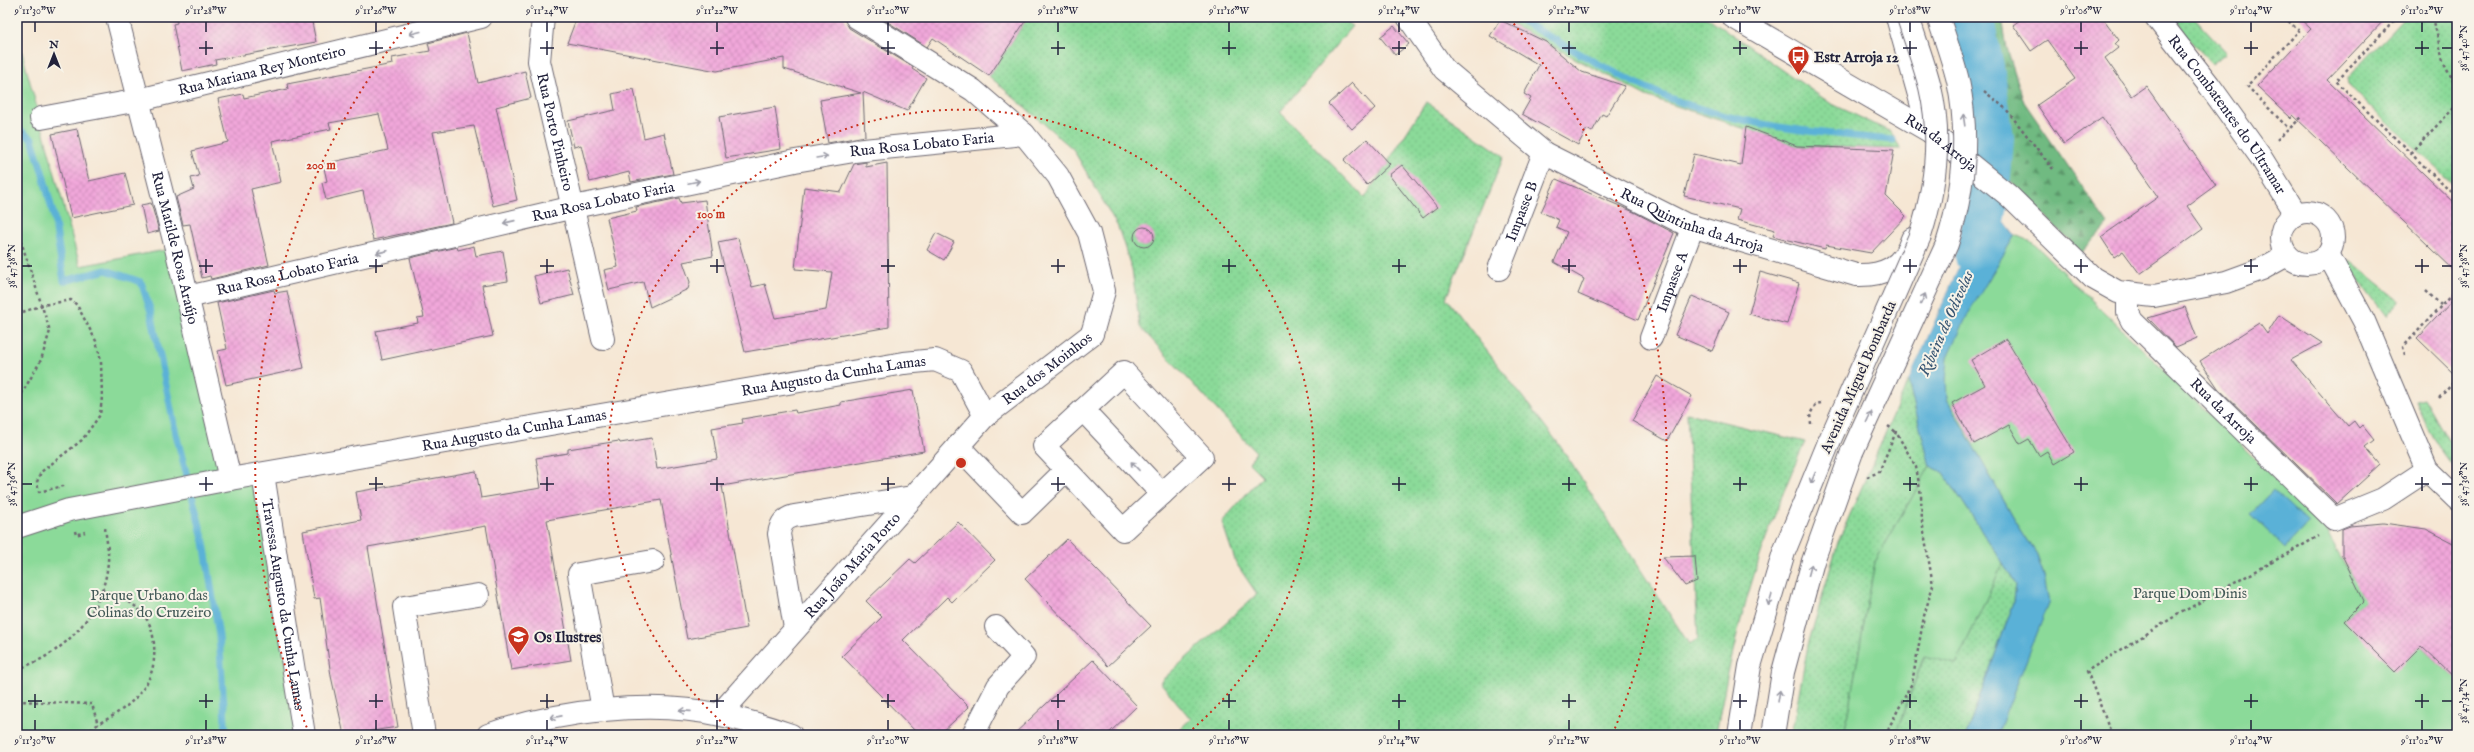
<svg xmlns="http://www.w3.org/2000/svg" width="2474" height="752" font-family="'IM FELL English',serif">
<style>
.grass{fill:url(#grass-dots);stroke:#567e6a}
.forest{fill:url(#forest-firs);stroke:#496e5e}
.green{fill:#8bda99;stroke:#567e6a}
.water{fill:#5ab1d7;stroke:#3e6a89}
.pier{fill:#f6e7d4}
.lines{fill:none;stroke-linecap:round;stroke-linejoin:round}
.stream{stroke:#5ab1d7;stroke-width:7}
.river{stroke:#5ab1d7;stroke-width:42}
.building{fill:url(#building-cross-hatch)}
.minor-casing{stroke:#6c6771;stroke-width:24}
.major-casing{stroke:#6c6771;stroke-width:24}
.path{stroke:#6c6771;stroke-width:2.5;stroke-dasharray:3 3;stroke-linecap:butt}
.minor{stroke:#fff;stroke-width:22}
.major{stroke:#fff;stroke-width:22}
.major-bridge-casing{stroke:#6c6771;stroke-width:24;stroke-linecap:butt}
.major-bridge{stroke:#fff;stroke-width:22}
.oneway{stroke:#9c9ca7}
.ticks{fill:none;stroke:#22223b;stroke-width:1.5}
.ring{fill:none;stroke:#c8321e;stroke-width:2;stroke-dasharray:2 4}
.labels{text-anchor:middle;stroke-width:4;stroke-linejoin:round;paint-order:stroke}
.poi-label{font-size:15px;font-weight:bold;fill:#22223b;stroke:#f7f3e8;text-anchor:start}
.street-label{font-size:15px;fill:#22223b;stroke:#f7f3e8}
.park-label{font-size:15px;fill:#425957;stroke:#f7f3e8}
.water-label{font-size:16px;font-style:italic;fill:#365472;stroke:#f7f3e8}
.centre{fill:#c8321e;stroke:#f7f3e8;stroke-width:2}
.ring-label{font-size:12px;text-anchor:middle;font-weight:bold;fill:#c8321e;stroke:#f7f3e8;stroke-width:4;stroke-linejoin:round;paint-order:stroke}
.neatline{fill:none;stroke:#22223b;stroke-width:1.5}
.ticks-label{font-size:10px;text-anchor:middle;fill:#22223b}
</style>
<defs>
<pattern id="grass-dots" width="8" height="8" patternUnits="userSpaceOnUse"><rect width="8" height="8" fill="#8bda99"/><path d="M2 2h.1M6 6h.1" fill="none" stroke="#78bb85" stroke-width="1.8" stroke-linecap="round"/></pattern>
<pattern id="forest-firs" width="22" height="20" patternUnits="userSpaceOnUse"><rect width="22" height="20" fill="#70ba81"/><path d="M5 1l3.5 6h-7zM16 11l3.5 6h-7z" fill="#5c976b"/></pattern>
<pattern id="building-cross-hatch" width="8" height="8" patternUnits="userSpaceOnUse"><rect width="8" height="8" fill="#f1a7da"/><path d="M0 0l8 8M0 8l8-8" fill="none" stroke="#ce8fbc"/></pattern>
</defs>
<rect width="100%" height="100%" fill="#f7f3e8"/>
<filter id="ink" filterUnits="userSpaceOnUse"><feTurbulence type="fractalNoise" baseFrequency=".025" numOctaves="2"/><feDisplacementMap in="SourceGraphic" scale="8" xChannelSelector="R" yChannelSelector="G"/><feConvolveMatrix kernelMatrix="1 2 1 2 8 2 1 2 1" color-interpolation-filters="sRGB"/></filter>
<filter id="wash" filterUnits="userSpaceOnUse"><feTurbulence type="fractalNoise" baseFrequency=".012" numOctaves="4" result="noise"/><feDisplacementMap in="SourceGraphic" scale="16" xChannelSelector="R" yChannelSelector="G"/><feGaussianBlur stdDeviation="0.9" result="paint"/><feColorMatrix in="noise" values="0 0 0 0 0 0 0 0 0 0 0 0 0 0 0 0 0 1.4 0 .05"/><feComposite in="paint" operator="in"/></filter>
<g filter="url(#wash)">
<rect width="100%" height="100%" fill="#f6e7d4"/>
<g class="grass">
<path d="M1028 17H1338L1352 26 1280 112 1365 198 1426 102 1504 156 1446 298 1558 443 1689 644 1698 639 1687 413 1805 442C1761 539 1734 630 1716 735H1173L1191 719 1160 682 1257 594 1236 563 1222 522 1262 476 1249 463 1256 452 1140 327 1132 270 1118 227 1073 149 989 76Z"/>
<path d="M1497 17H1707L1830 103 1891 132 1901 149 1797 146 1646 96Z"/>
<path d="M2174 17H2194L2227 53 2212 64 2184 33Z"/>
<path d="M2405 17H2457V188L2348 85 2347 78Z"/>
<path d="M2350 260 2400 301 2386 316 2347 264Z"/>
<path d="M1908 381 1930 466 1875 562 1844 735H1791L1808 645 1838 542Z"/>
<path d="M2424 398 2457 456V471C2438 451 2426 425 2416 400Z"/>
<path d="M2003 563 2016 585 2014 602 1966 735H1895L1925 655 1956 664Z"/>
</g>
<path class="forest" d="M1958 17H2002L2007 48 2024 102 2108 224 2081 253 1983 154 1979 108 1970 62Z"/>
<g class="green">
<path d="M17 44 21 49 80 266 176 248 230 479 263 474 302 735H17Z"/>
<path d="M2015 235 2032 242 2323 525 2352 577 2370 595 2344 621 2421 646 2457 680V735H1997L2048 602 2044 576 2036 553 2014 519 1947 399C1946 386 1944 369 1948 356 1963 313 1992 274 2015 235Z"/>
<path d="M1930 466 1943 472 2003 563 1956 664 1924 656 1895 735H1844L1875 562Z"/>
</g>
<g class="water">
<path d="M1983 194 2015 235 1967 316 1948 357 1946 381 1947 399 2014 519 2036 553 2044 576 2049 603 1997 735H1966L2014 602 2016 585 2003 563 1943 472 1930 466 1908 381 1980 218Z"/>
<path d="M2273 490 2308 523 2285 548 2250 514Z"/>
</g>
<path class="pier" d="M1983 192 1980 218 1907 384 1906 381 1978 217Z"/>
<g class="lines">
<g class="stream">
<path d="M1514 17C1564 44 1614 75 1667 97 1739 126 1817 133 1893 140"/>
<path d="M17 128 32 139 42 171 54 217 64 281 106 270 141 282 151 312 176 434 204 542 219 636 226 735"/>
<path d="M17 732 31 735"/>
</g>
<path class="river" d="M1972 17 1983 67 1993 138 1988 201 1976 256"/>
</g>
<g id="blocks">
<g class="building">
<path d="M176 17H311L316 42 215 60 216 64 182 71 173 24 177 23Z"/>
<path d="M577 17H844L849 28 913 67 912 69 926 78 907 111 863 92 865 136 828 143 820 100 861 93 784 69V58L717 71 567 43Z"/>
<path d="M880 17H1028L989 76 933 38 927 47Z"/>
<path d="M2024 17H2102L2119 40 2115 44 2118 48 2105 58 2132 96 2146 86 2216 185 2187 206 2203 229 2140 274 2123 251 2114 257 2101 237 2158 197 2102 117 2064 144 2037 105 2075 79 2047 40 2031 51 2013 25Z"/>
<path d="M2298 17H2387L2327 80 2457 206V273L2293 115 2291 118 2257 86 2311 29Z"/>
<path d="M1500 20 1546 42 1582 72 1625 86 1606 116 1602 114 1592 132 1587 129 1578 145 1522 114 1531 98 1524 94 1539 65 1490 36Z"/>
<path d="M1394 26 1409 44 1395 55 1380 37Z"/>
<path d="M467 33 478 83 525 71 531 98 496 107 517 200 493 206 474 126 433 132 452 223 373 240 363 191 326 200 322 183 327 181 323 164 388 150 379 114 329 123 331 129 272 141 281 182 251 189 269 265 211 279 210 276 202 278 190 224 183 225 176 197 194 189 191 178 199 176 192 151 228 142 218 99 243 94 244 98 288 89 287 84 393 64 392 58 430 51 428 43Z"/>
<path d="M1352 83 1375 108 1352 129 1329 104Z"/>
<path d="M634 89 644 138 664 133 673 174 631 182 629 172 590 182 581 145 574 147 568 121 615 110 612 94Z"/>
<path d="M775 107 781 149 726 158 719 117Z"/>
<path d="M1746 127 1797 146 1894 150 1886 196 1906 216 1871 253 1826 245 1825 249 1773 236 1775 230 1737 220 1740 209 1684 196 1694 154 1741 165Z"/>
<path d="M77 129 89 181 125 173 133 205 71 218 52 134Z"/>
<path d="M1367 139 1390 164 1367 185 1344 160Z"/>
<path d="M866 162V167L887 163 889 327 745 352 718 242 738 238 752 287 765 284 775 318 826 310 832 272 795 269 804 187 841 192 854 164Z"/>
<path d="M1402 165 1437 207 1423 218 1389 175Z"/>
<path d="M1556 179 1634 212 1674 233 1638 320 1578 294 1584 279 1554 262 1567 232 1556 227 1559 220 1541 212Z"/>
<path d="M679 198 681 203 705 200 713 256 683 262 690 282 688 289 650 307 643 282 609 290 604 270 618 267 607 218 637 211 636 207Z"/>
<path d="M151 203 159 231 147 234 141 205Z"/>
<circle cx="1144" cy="237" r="10"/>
<path d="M936 233 954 242 944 260 927 250Z"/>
<path d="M474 246 476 256 503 251 508 281 482 285 493 336 382 360 376 331 418 323 417 318 424 317 410 258 457 247 458 250Z"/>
<path d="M567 268 574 295 541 303 534 276Z"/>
<path d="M1760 272 1799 283 1787 324 1749 314Z"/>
<path d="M274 290 275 293 287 291 304 368 226 385 218 351 227 349 217 303Z"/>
<path d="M1692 296 1729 312 1712 351 1675 335Z"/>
<path d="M2457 296V377L2417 338Z"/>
<path d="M2185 307 2197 338 2176 347 2148 318Z"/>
<path d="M2279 315 2322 343 2291 360 2348 426 2354 421 2359 428 2362 425 2374 440 2365 447 2380 465 2337 504 2218 388 2200 361 2259 323 2267 334Z"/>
<path d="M2006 339 2074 452 2054 464 2047 451 2039 456 2029 439 2020 444 2009 425 1974 444 1952 403 1985 385 1971 360Z"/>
<path d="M1657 376 1692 396 1667 441 1632 421Z"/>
<path d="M913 390 924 451 722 486 747 628 687 639 661 500 547 520 571 660 511 670 486 526 368 547 398 727 344 735 331 676 320 598 314 599 303 531 361 520 356 492 476 471 481 498 541 488 536 458 568 453V449L619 441 620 443 652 438 657 469 717 459 712 428 743 423 742 419 795 410 796 413 841 405V402Z"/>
<path d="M958 522 995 560 952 602 947 597 903 640 969 707 939 735H919L842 656 882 617 866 601 910 559 915 563Z"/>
<path d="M2383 523 2426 529 2457 545V680L2421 646 2395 672 2344 621 2364 601 2342 555V529L2350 526Z"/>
<path d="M1067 539 1151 626 1108 666 1025 579Z"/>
<path d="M1695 556 1697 581 1685 586 1663 557Z"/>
<path d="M1093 660 1137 706 1107 735H1013Z"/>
</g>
</g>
</g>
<g filter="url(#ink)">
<use href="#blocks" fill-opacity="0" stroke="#6c6771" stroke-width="1"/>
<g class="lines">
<defs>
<g id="minor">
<path id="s1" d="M117 17 176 248 230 479"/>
<path id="s2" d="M543 17 539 61 603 339"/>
<path id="s3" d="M1408 17 1444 69 1544 153 1685 224 1856 275C1883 276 1903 268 1912 239"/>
<path id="s4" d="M1733 17 1929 131 2009 196 2093 278 2118 292 2154 296 2226 282 2262 269 2287 255"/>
<path d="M1897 17 1928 127"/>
<path id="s5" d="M2156 17 2209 85 2260 156 2296 214"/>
<path id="s6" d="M41 118 139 100 481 17"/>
<circle cx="2307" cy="238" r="26"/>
<path d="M2328 254 2364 321 2427 470 2457 499"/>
<path id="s7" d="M1499 269 1544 153"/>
<path id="s8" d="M2128 295V313L2132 321 2334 519 2383 499 2427 470"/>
<path id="s9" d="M188 297 574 207 795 161 854 151 1024 134"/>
<path id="s10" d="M1651 338 1693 226"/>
<path d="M1124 372 1202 457 1123 530 1044 446Z"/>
<path d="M1083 410 1162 494"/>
<path d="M958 446 1022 513 1066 470"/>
<path id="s11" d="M263 474 304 735"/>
<path id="s12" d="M17 527 69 510 230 479 904 363 935 360 961 371 985 416"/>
<path d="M795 628 779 534C781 523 784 519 794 516L912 497"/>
<path d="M603 710 579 574 653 561"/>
<path id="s13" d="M720 714 985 416 1092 334 1104 291 1089 233 1058 176 1024 134 973 90 856 17"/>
<path d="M424 735 404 607 478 595"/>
<path d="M973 735 998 686 1024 657 996 627"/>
</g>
<g id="major">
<path d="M488 735C557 711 649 699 721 715 745 720 768 727 791 735"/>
<path d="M1739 735 1750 666 1784 552 1829 442"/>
<path d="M1773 735 1783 672 1813 561 1852 452"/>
</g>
</defs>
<use href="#minor" class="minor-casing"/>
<use href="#major" class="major-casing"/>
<g class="path">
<path d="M2284 17 2299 31 2247 86 2289 129"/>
<path d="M2398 17 2336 81 2457 198"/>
<path d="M2433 17 2443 61 2457 88"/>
<path d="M1984 91 2006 109 2053 169"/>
<path d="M17 136 23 132"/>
<path d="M2277 140 2303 116"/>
<path d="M2410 153 2457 105"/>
<path d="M17 229 50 331 41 360 17 402"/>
<path d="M2426 291 2441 305"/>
<path d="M17 314 43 305 71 300 77 305 96 341 101 361 102 397 100 415 82 440 41 472 37 482 39 492 63 486V488"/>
<path d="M2405 355 2403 347 2457 289"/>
<path d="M2439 398 2457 379"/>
<path d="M1811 424 1810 414 1816 404 1821 403"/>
<path d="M1888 426 1896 432"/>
<path d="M1867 477 1879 472 1896 432 1916 467 1921 495 1922 521 1933 585 1924 616 1912 683 1885 735"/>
<path d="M75 531 76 535 85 532"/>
<path d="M17 669C64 655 105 612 108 561 109 550 106 538 105 527L104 528"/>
<path d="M17 701 92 704 98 725"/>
<path d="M88 735C92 726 102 722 111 717 144 696 159 675 153 636 148 609 126 598 102 590"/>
<path d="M2112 735 2087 671 2177 615 2319 536"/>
</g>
<use href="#minor" class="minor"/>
<use href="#major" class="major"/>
<defs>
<g id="major-bridge">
<path d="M1829 442 1920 236C1936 187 1942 137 1930 87 1924 63 1915 40 1908 17"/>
<path d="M1852 452 1947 244C1964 191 1970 137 1958 81 1953 60 1945 38 1938 17"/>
</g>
</defs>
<use href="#major-bridge" class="major-bridge-casing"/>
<use href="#major-bridge" class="major-bridge"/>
</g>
<defs><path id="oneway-shaft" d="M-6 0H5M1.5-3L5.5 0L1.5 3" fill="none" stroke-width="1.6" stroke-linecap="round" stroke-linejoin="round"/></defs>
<g class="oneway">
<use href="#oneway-shaft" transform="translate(415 33) rotate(166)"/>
<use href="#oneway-shaft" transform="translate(1964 120) rotate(-98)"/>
<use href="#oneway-shaft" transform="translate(822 157) rotate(-9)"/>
<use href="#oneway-shaft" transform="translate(694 182) rotate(-12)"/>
<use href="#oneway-shaft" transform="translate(509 222) rotate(167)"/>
<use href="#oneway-shaft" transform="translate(382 252) rotate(167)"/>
<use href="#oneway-shaft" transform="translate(1923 299) rotate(-66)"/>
<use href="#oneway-shaft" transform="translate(1869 417) rotate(-64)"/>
<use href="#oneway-shaft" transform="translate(1135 466) rotate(-133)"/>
<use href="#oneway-shaft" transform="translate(1813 478) rotate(112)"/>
<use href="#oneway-shaft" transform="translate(1810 570) rotate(-75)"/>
<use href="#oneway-shaft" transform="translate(1770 600) rotate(107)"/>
<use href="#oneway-shaft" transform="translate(1779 696) rotate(-81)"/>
<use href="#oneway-shaft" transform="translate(685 711) rotate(-176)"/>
<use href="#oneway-shaft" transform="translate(556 717) rotate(169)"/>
</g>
</g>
<path class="ticks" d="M35 22V32M206 22V32M376 22V32M547 22V32M717 22V32M888 22V32M1058 22V32M1229 22V32M1399 22V32M1569 22V32M1740 22V32M1910 22V32M2081 22V32M2251 22V32M2422 22V32M206 41V55M376 41V55M547 41V55M717 41V55M888 41V55M1058 41V55M1229 41V55M1399 41V55M1569 41V55M1740 41V55M1910 41V55M2081 41V55M2251 41V55M2422 41V55M199 48H213M369 48H383M540 48H554M710 48H724M881 48H895M1051 48H1065M1222 48H1236M1392 48H1406M1562 48H1576M1733 48H1747M1903 48H1917M2074 48H2088M2244 48H2258M2415 48H2429M2442 48H2452M206 259V273M376 259V273M547 259V273M717 259V273M888 259V273M1058 259V273M1229 259V273M1399 259V273M1569 259V273M1740 259V273M1910 259V273M2081 259V273M2251 259V273M2422 259V273M22 266H32M199 266H213M369 266H383M540 266H554M710 266H724M881 266H895M1051 266H1065M1222 266H1236M1392 266H1406M1562 266H1576M1733 266H1747M1903 266H1917M2074 266H2088M2244 266H2258M2415 266H2429M2442 266H2452M206 477V491M376 477V491M547 477V491M717 477V491M888 477V491M1058 477V491M1229 477V491M1399 477V491M1569 477V491M1740 477V491M1910 477V491M2081 477V491M2251 477V491M2422 477V491M22 484H32M199 484H213M369 484H383M540 484H554M710 484H724M881 484H895M1051 484H1065M1222 484H1236M1392 484H1406M1562 484H1576M1733 484H1747M1903 484H1917M2074 484H2088M2244 484H2258M2415 484H2429M2442 484H2452M35 694V708M206 694V708M376 694V708M547 694V708M717 694V708M888 694V708M1058 694V708M1229 694V708M1399 694V708M1569 694V708M1740 694V708M1910 694V708M2081 694V708M2251 694V708M2422 694V708M28 701H42M199 701H213M369 701H383M540 701H554M710 701H724M881 701H895M1051 701H1065M1222 701H1236M1392 701H1406M1562 701H1576M1733 701H1747M1903 701H1917M2074 701H2088M2244 701H2258M2415 701H2429M2442 701H2452M35 720V730M206 720V730M376 720V730M547 720V730M717 720V730M888 720V730M1058 720V730M1229 720V730M1399 720V730M1569 720V730M1740 720V730M1910 720V730M2081 720V730M2251 720V730M2422 720V730"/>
<g class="ring">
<path d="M734 733A353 353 0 1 1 1188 733"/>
<path d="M309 733A706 706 0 0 1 412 19M1510 19A706 706 0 0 1 1613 733"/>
</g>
<defs>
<symbol id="bus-pin" viewBox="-11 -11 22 30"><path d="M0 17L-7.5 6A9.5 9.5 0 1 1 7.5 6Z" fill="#c8321e" stroke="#f7f3e8"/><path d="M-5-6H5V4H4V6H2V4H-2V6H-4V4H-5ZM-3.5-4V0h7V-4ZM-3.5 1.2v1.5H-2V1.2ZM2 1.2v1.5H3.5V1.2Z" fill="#fff"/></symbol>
<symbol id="school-pin" viewBox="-11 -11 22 30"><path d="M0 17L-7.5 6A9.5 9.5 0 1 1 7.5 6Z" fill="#c8321e" stroke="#f7f3e8"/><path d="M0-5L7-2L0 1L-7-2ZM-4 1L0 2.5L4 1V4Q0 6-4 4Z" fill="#fff"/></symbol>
</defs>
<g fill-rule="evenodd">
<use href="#bus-pin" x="1786" y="44" width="25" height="34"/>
<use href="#school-pin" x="506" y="624" width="25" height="34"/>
</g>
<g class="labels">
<g class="poi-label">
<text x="1814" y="62">Estr Arroja 12</text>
<text x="534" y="642">Os Ilustres</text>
</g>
<g class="street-label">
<text dy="5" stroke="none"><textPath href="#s6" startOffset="226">Rua Mariana Rey Monteiro</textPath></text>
<text dy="5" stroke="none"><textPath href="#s5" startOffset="121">Rua Combatentes do Ultramar</textPath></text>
<text dy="5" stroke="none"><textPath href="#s2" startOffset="117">Rua Porto Pinheiro</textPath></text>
<text dy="5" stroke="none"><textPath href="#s4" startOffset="243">Rua da Arroja</textPath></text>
<text dy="5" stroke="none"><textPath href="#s9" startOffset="750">Rua Rosa Lobato Faria</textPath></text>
<text dy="5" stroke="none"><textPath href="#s9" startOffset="426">Rua Rosa Lobato Faria</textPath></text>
<text dy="5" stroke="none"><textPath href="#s7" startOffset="62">Impasse B</textPath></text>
<text dy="5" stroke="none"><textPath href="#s3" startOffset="357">Rua Quintinha da Arroja</textPath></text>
<text dy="5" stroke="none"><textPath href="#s1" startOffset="238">Rua Matilde Rosa Araújo</textPath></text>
<text dy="5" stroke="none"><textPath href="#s9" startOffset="102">Rua Rosa Lobato Faria</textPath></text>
<text dy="5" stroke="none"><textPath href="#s10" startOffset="60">Impasse A</textPath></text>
<text dy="5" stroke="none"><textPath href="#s13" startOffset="477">Rua dos Moinhos</textPath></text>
<text dy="5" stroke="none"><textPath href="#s12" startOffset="831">Rua Augusto da Cunha Lamas</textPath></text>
<text transform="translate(1858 377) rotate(-66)" y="5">Avenida Miguel Bombarda</text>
<text dy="5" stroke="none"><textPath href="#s8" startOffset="155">Rua da Arroja</textPath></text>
<text dy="5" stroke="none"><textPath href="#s12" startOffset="507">Rua Augusto da Cunha Lamas</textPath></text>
<text dy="5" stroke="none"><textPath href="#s13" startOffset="199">Rua João Maria Porto</textPath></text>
<text dy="5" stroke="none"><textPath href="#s11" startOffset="132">Travessa Augusto da Cunha Lamas</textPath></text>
</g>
<g class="park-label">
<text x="2190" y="598">Parque Dom Dinis</text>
<text x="149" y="600">Parque Urbano das<tspan x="149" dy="17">Colinas do Cruzeiro</tspan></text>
</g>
<g class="water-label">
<text transform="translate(1945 323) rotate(-66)" y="6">Ribeira de Odivelas</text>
</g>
</g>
<circle cx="961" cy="463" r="6" class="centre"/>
<g class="ring-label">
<text x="321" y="169">200 m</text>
<text x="711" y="218">100 m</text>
</g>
<rect width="2474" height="752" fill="none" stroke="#f7f3e8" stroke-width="44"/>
<g transform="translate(54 54)" stroke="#f7f3e8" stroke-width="3" paint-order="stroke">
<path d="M0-3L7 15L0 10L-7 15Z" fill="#22223b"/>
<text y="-6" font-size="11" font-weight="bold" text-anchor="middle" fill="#22223b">N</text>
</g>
<rect x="22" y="22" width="2430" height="708" class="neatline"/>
<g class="ticks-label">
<text x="35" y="14">9°11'30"W</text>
<text x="206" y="14">9°11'28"W</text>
<text x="376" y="14">9°11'26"W</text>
<text x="547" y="14">9°11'24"W</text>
<text x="717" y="14">9°11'22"W</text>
<text x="888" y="14">9°11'20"W</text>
<text x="1058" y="14">9°11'18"W</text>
<text x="1229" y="14">9°11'16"W</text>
<text x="1399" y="14">9°11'14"W</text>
<text x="1569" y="14">9°11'12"W</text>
<text x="1740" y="14">9°11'10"W</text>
<text x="1910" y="14">9°11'08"W</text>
<text x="2081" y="14">9°11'06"W</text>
<text x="2251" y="14">9°11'04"W</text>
<text x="2422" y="14">9°11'02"W</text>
<text transform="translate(2463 48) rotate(-90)" y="4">38°47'40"N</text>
<text transform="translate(11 266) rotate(-90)" y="4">38°47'38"N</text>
<text transform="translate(2463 266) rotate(-90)" y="4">38°47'38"N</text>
<text transform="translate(11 484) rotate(-90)" y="4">38°47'36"N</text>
<text transform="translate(2463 484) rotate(-90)" y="4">38°47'36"N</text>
<text transform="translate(2463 701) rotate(-90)" y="4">38°47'34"N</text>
<text x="35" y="744">9°11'30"W</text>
<text x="206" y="744">9°11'28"W</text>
<text x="376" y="744">9°11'26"W</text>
<text x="547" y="744">9°11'24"W</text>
<text x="717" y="744">9°11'22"W</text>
<text x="888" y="744">9°11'20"W</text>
<text x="1058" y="744">9°11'18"W</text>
<text x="1229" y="744">9°11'16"W</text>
<text x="1399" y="744">9°11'14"W</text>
<text x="1569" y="744">9°11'12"W</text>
<text x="1740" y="744">9°11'10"W</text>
<text x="1910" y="744">9°11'08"W</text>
<text x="2081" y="744">9°11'06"W</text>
<text x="2251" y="744">9°11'04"W</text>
<text x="2422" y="744">9°11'02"W</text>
</g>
</svg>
